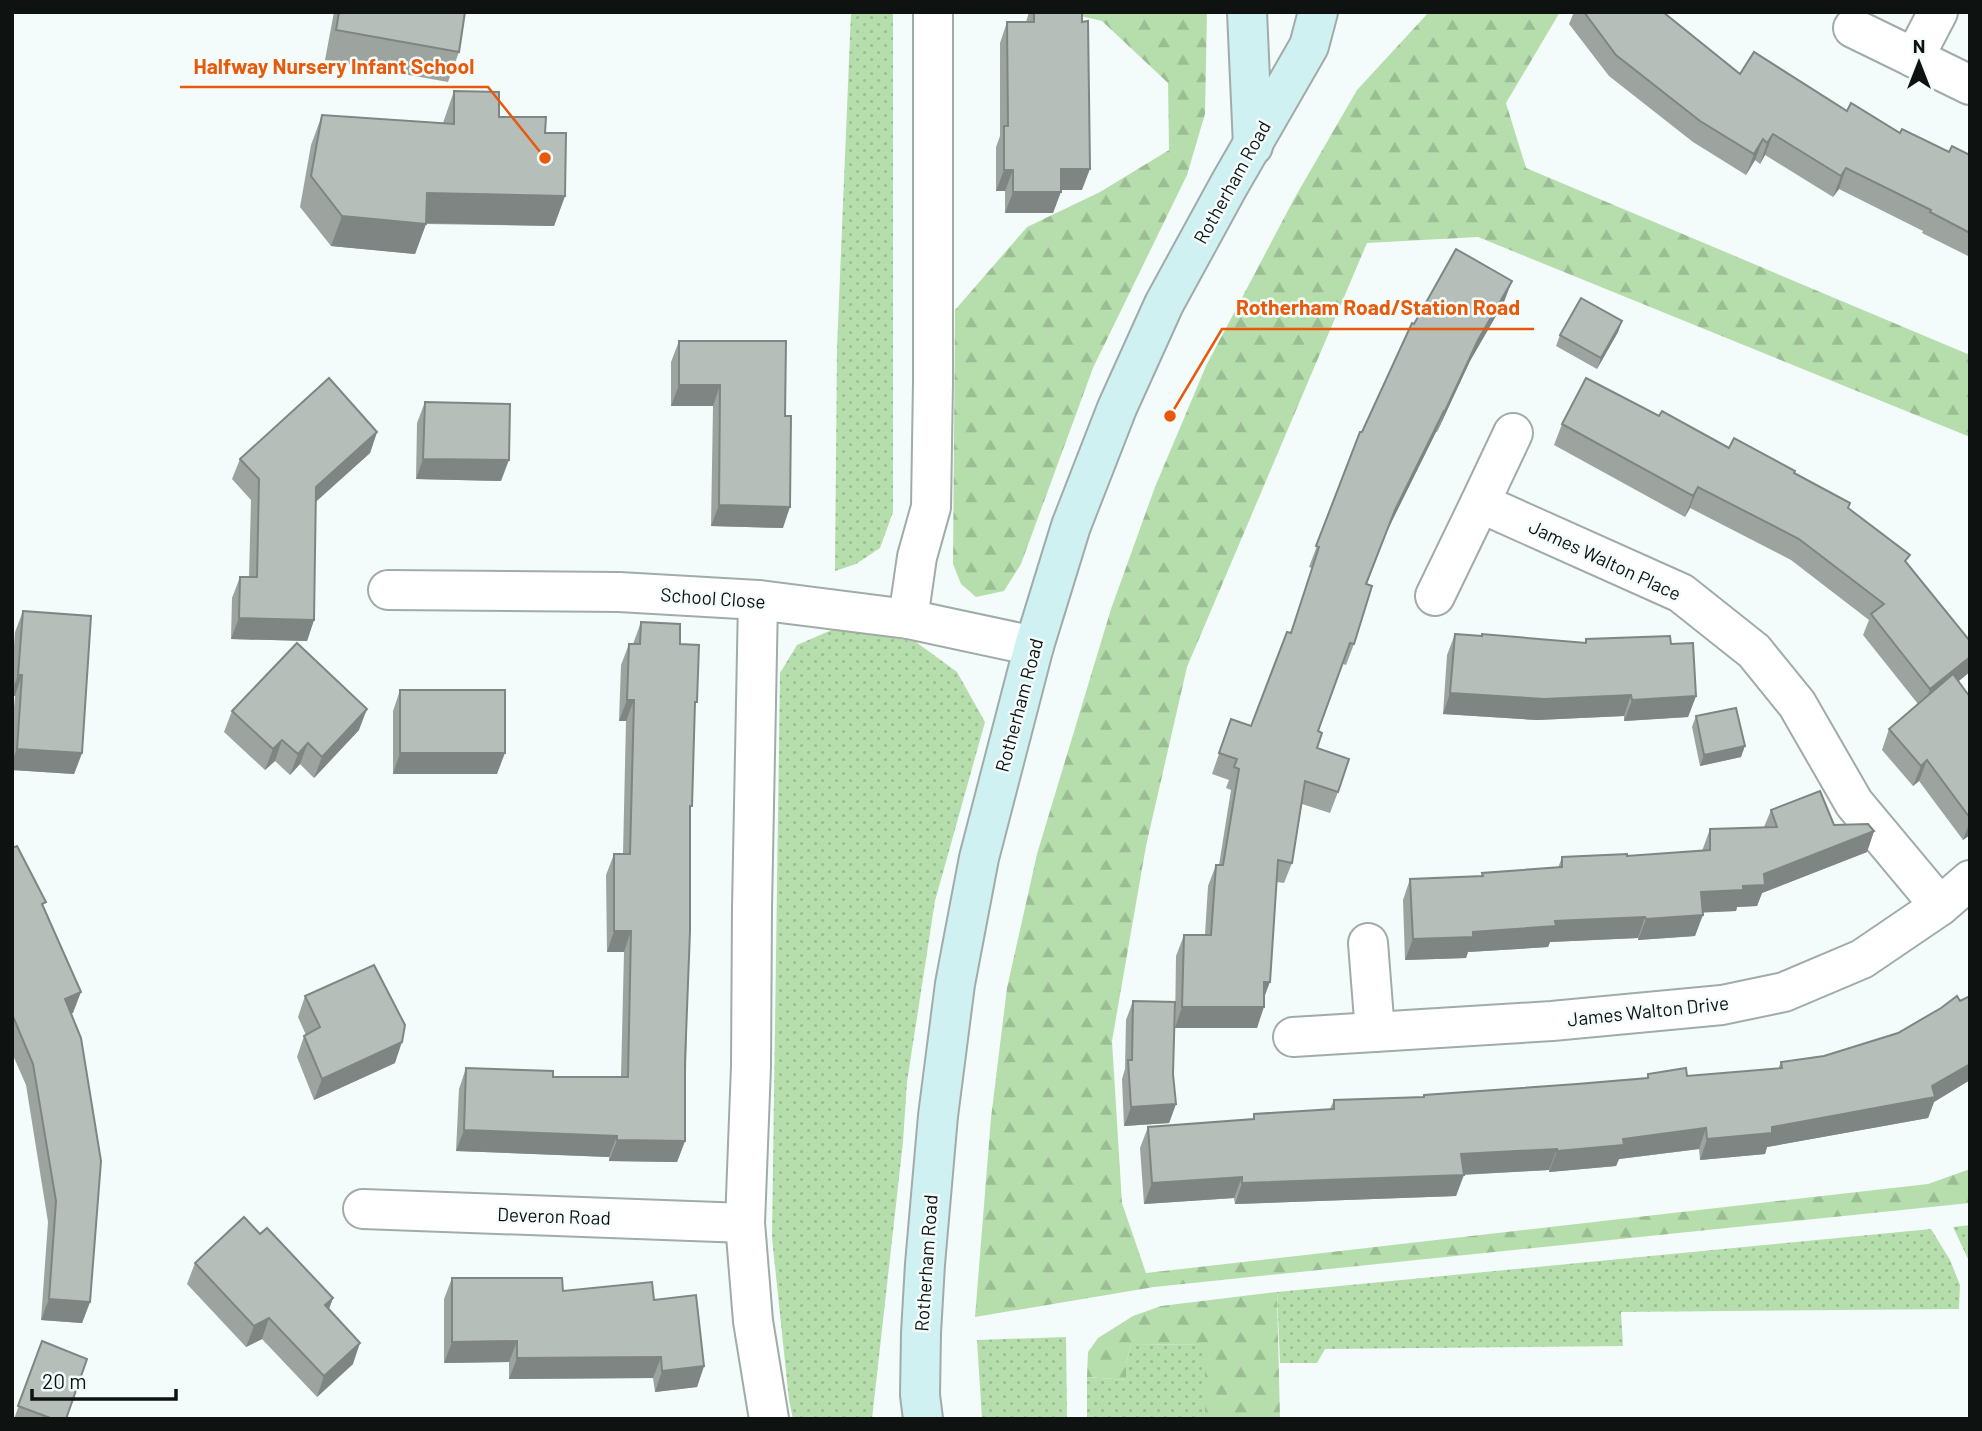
<svg xmlns="http://www.w3.org/2000/svg" width="1982" height="1431" font-family="Barlow,sans-serif">
<style>
.grass{fill:url(#grass-dots)}
.forest{fill:url(#forest-firs)}
.lines{fill:none;stroke-linecap:round;stroke-linejoin:round}
.street-casing{stroke:#a1aba8;stroke-width:42}
.secondary-casing{stroke:#a1aba8;stroke-width:42}
.street{stroke:#fff;stroke-width:38}
.secondary{stroke:#cff1f2;stroke-width:38}
.wall{fill:#9da39f}
.shaded-wall{fill:#7f8582}
.building{fill:#b6beb9;stroke:#7f8582;stroke-width:2}
.labels{text-anchor:middle;stroke-width:5;stroke-linejoin:round;paint-order:stroke}
.street-label{font-size:19px;fill:#0e1211;stroke:#f3fcfa}
.leader{fill:none;stroke:#e8590c;stroke-width:2.5}
.callout-dot{fill:#e8590c;stroke:#f3fcfa;stroke-width:2.5}
.callout-label{font-size:21px;text-anchor:middle;font-weight:bold;fill:#e8590c;stroke:#f3fcfa;stroke-width:5;stroke-linejoin:round;paint-order:stroke}
</style>
<defs>
<pattern id="grass-dots" width="8" height="8" patternUnits="userSpaceOnUse" patternTransform="scale(1.75)"><rect width="8" height="8" fill="#b6deac"/><path d="M2 2h.1M6 6h.1" fill="none" stroke="#9bbd93" stroke-width="1.8" stroke-linecap="round"/></pattern>
<pattern id="forest-firs" width="22" height="20" patternUnits="userSpaceOnUse" patternTransform="scale(1.75)"><rect width="22" height="20" fill="#b6deac"/><path d="M5 1l3.5 6h-7zM16 11l3.5 6h-7z" fill="#9bbd93"/></pattern>
</defs>
<rect width="100%" height="100%" fill="#f3fcfa"/>
<g class="grass">
<path d="M851 12H893V512L880 548 856 564 835 571 837 348Z"/>
<path d="M834 629 874 634 916 642 957 672 985 722 935 901 907 1082 903 1142 872 1419H793L789 1400 772 1238 780 673 797 645Z"/>
<path d="M1970 1225V1263L1953 1227Z"/>
<path d="M1931 1229 1950 1260 1960 1285 1959 1309 1621 1312 1623 1346 1325 1349 1317 1363H1280L1277 1292Z"/>
<path d="M1066 1337 1067 1419H982L977 1340Z"/>
<path d="M1131 1344 1206 1345 1205 1419H1087V1377L1126 1380V1364Z"/>
</g>
<g class="forest">
<path d="M1063 12H1207L1205 114 1187 175 1093 368 1021 564 1004 591 976 597 961 584 953 564 955 310 1027 227 1100 192 1169 150 1168 83 1102 21Z"/>
<path d="M1429 12H1560L1506 103 1526 168 1970 355V437L1478 237 1367 243 1187 667 1146 846 1112 1041 1122 1203 1146 1273 1928 1184 1970 1169V1203L1154 1287 975 1317 991 1118 1007 988 1037 854 1111 609 1155 487 1206 366 1294 199 1357 90Z"/>
<path d="M1277 1292 1280 1419H1205V1345L1131 1344 1126 1364V1380L1087 1377 1088 1352 1098 1338 1133 1316 1161 1306Z"/>
</g>
<g class="lines">
<defs>
<g id="street">
<path d="M1853 28 1970 85"/>
<path d="M1914 58 1938 12"/>
<path d="M1480 503 1513 433"/>
<path d="M388 590 619 592 758 600 908 619 1034 646"/>
<path d="M1435 596 1480 503 1681 593 1754 651 1797 704 1854 803 1940 906"/>
<path d="M758 600 752 908 751 1066 745 1223 753 1321 769 1419"/>
<path d="M908 619 917 557 931 507 933 382V12"/>
<path d="M1368 943 1375 1032"/>
<path d="M1293 1037 1552 1021 1722 1005 1784 992 1862 959 1940 906 1970 880"/>
<path d="M363 1209 745 1223"/>
</g>
<g id="secondary">
<path d="M1247 12 1253 146"/>
<path d="M923 1419 920 1395 921 1333 925 1264 938 1116 955 984 979 858 1034 646 1071 526 1117 408 1164 304 1229 185 1309 46 1318 12"/>
</g>
</defs>
<use href="#street" class="street-casing"/>
<use href="#secondary" class="secondary-casing"/>
<use href="#street" class="street"/>
<use href="#secondary" class="secondary"/>
</g>
<g class="wall">
<path d="M334 12H465L459 52 448 82 325 60Z"/>
<path d="M1029 12H1082V190H1061L1053 213H1005V191H996V147L1000 136V43L1007 22H1026Z"/>
<path d="M1574 12H1663L1740 74 1847 111 1949 152 1970 155V257L1922 233 1923 231 1839 189 1833 197 1765 155 1760 164 1755 160 1746 175 1693 142 1609 76 1569 24Z"/>
<path d="M454 91 499 117 545 133 565 196 554 226 426 224 415 254 331 246 300 207 311 145 322 115 443 123Z"/>
<path d="M1504 302 1470 361 1437 432H1436L1387 531 1367 584 1354 644 1346 665 1343 664 1318 731 1317 748 1338 792 1330 813 1302 804 1292 863 1284 883 1277 882 1264 998 1257 1028H1175L1176 956 1184 935H1205L1208 886 1216 865H1219L1231 790 1226 788 1229 780 1212 774 1231 719 1251 726 1291 633 1312 568 1309 567 1360 432H1362L1414 324Z"/>
<path d="M1622 321 1618 332 1597 369 1556 346 1560 335Z"/>
<path d="M679 341 785 416 783 528 711 526 713 406H671V362Z"/>
<path d="M425 402 501 481 416 479 417 423Z"/>
<path d="M1659 416 1729 448 1794 473 1848 508 1907 564 1958 681 1970 697V835L1963 840 1919 781 1913 786 1882 750 1889 729 1918 704 1863 635 1869 620 1791 560 1690 508 1685 517 1554 445 1562 424Z"/>
<path d="M377 432 370 453 316 501 314 620 307 641 231 639 232 598 240 577H249L251 500 232 479 240 459Z"/>
<path d="M23 611 82 753 74 774 12 770V731L15 696H12V674L15 632Z"/>
<path d="M641 622 680 644 695 708 690 813 685 1141 677 1162 609 1161V1157L456 1151 459 1089 466 1068 553 1077H621L624 952H607L606 875 614 854H623L626 721H619L621 665 629 644H633Z"/>
<path d="M1455 634 1585 643 1586 639 1671 644 1696 696 1688 717 1624 721V716L1537 720 1443 714 1447 655Z"/>
<path d="M400 690 497 774H393V711Z"/>
<path d="M232 711 359 730 314 778 300 764 290 775 275 761 265 770 224 732Z"/>
<path d="M1696 716 1741 757 1700 766 1692 727Z"/>
<path d="M1771 810 1834 825 1874 831 1867 852 1762 893 1757 906 1737 907 1736 911 1703 912 1695 936 1638 940V938L1550 942 1548 947 1468 952 1466 958 1405 960 1403 900 1410 879 1481 877 1482 873 1558 868 1562 857 1627 856 1702 851 1710 829 1764 827Z"/>
<path d="M12 848 44 908 73 1013H71L90 1302 82 1323 41 1320 48 1222 26 1085 12 1053Z"/>
<path d="M305 996 395 1063 314 1100 297 1057 304 1036 306 1035 298 1017Z"/>
<path d="M1970 996V1080L1934 1102 1928 1118 1767 1147 1765 1154 1700 1160 1699 1149 1619 1159 1616 1166 1549 1172V1170L1463 1175 1456 1196 1235 1204 1234 1198 1144 1204 1140 1148 1148 1127 1253 1119 1254 1114 1330 1109 1334 1100 1423 1097 1577 1084 1647 1078 1648 1074 1687 1076 1778 1069 1781 1062 1824 1056 1898 1033Z"/>
<path d="M1133 1001 1173 1074 1176 1104 1169 1123 1124 1126 1122 1079 1125 1069 1126 1020Z"/>
<path d="M260 1234 333 1298 329 1309 353 1364 317 1397 262 1339 246 1347 187 1284 195 1263Z"/>
<path d="M452 1278 563 1291 654 1300 704 1366 697 1387 655 1392 653 1378 509 1379V1362L444 1363V1299Z"/>
<path d="M42 1341 66 1419H14Z"/>
</g>
<g class="shaded-wall">
<path d="M1773 134 1765 155 1760 164 1767 143Z"/>
<path d="M1763 139 1755 160 1746 175 1754 154Z"/>
<path d="M1846 168 1839 189 1833 197 1841 176Z"/>
<path d="M1061 169H1090L1082 190H1053Z"/>
<path d="M1004 170H1013L1005 191H996Z"/>
<path d="M1013 192H1061L1053 213H1005Z"/>
<path d="M427 193 565 196 554 226 420 223 426 224 415 254 331 246 342 216Z"/>
<path d="M1512 281 1504 302 1470 361 1437 432 1445 411 1478 340Z"/>
<path d="M1622 321 1618 332 1597 369 1601 358Z"/>
<path d="M679 385H720L713 406H671Z"/>
<path d="M1444 411 1436 432 1387 531 1395 510Z"/>
<path d="M377 432 370 453 309 508 316 487Z"/>
<path d="M423 459 509 460 501 481 416 479Z"/>
<path d="M1698 487 1690 508 1685 517 1693 496Z"/>
<path d="M719 505 790 507 783 528 711 526Z"/>
<path d="M239 618 314 620 307 641 231 639Z"/>
<path d="M1970 657V672L1923 710 1930 689Z"/>
<path d="M18 675H22L15 696H12V691Z"/>
<path d="M1450 693 1631 695 1624 716 1537 720 1443 714Z"/>
<path d="M1696 696 1688 717 1624 721 1632 700Z"/>
<path d="M627 700H634L626 721H619Z"/>
<path d="M367 709 359 730 314 778 322 757Z"/>
<path d="M282 740 275 761 265 770 273 749Z"/>
<path d="M308 743 300 764 290 775 298 754Z"/>
<path d="M1745 746 1741 757 1700 766 1704 755Z"/>
<path d="M17 749 82 753 74 774 12 770V762Z"/>
<path d="M400 753H505L497 774H393Z"/>
<path d="M1927 760 1919 781 1913 786 1921 766Z"/>
<path d="M1970 821V835L1963 840Z"/>
<path d="M1874 831 1867 852 1762 893 1757 906 1737 907 1736 911 1694 913 1701 892 1743 886 1764 874Z"/>
<path d="M1703 915 1695 936 1638 940 1646 919Z"/>
<path d="M1645 917 1638 938 1550 942 1548 947 1468 952 1466 958 1405 960 1413 939 1555 921Z"/>
<path d="M614 931H631L624 952H607Z"/>
<path d="M1264 982H1270L1262 1003Z"/>
<path d="M81 992 73 1013 57 1020 65 999Z"/>
<path d="M1182 1007H1264L1257 1028H1175Z"/>
<path d="M402 1042 395 1063 314 1100 322 1079Z"/>
<path d="M1970 1064V1080L1934 1102 1928 1118 1767 1147 1765 1154 1700 1160 1707 1139 1772 1127 1932 1086Z"/>
<path d="M1176 1104 1169 1123 1124 1126 1131 1107Z"/>
<path d="M1706 1128 1699 1149 1619 1159 1616 1166 1549 1172 1557 1151 1623 1139Z"/>
<path d="M464 1130 617 1136 609 1157 456 1151Z"/>
<path d="M617 1140 685 1141 677 1162 609 1161Z"/>
<path d="M1557 1149 1549 1170 1454 1175 1461 1154Z"/>
<path d="M1464 1175 1456 1196 1235 1204 1242 1183Z"/>
<path d="M1242 1177 1234 1198 1144 1204 1152 1183Z"/>
<path d="M333 1298 325 1319V1305Z"/>
<path d="M49 1299 90 1302 82 1323 41 1320Z"/>
<path d="M269 1318 262 1339 246 1347 254 1326Z"/>
<path d="M517 1341 509 1362 444 1363 452 1342Z"/>
<path d="M360 1343 353 1364 317 1397 324 1376Z"/>
<path d="M661 1357 653 1378 509 1379 517 1358Z"/>
<path d="M704 1366 697 1387 655 1392 662 1371Z"/>
</g>
<g class="building">
<path d="M339 12H465L459 52 336 30Z"/>
<path d="M1034 12H1082V22L1088 21 1090 169H1061V192H1013V170H1004V126H1008L1007 22H1034Z"/>
<path d="M1584 12H1663L1740 74 1754 52 1847 111 1851 103 1900 133 1902 129 1949 152 1952 146 1970 155V233L1930 212 1931 210 1846 168 1841 176 1773 134 1767 143 1763 139 1754 154 1700 121 1616 55Z"/>
<path d="M454 91 499 92V117H546L545 133H566L565 196 427 193 426 224 342 216 311 176 322 115 454 124Z"/>
<path d="M1456 249 1512 281 1478 340 1445 411H1444L1395 510 1366 584 1372 586 1354 644 1350 643 1318 731 1322 733 1317 748 1349 759 1338 792 1305 781 1292 863 1278 860 1270 982H1264V1007H1182L1184 935H1211L1216 865H1223L1239 769 1234 767 1237 759 1219 753 1231 719 1251 726 1287 632 1291 633 1319 547 1316 546 1360 432H1362L1412 323 1414 324Z"/>
<path d="M1581 298 1622 321 1601 358 1560 335Z"/>
<path d="M679 341H786L785 416H791L790 507 719 505 720 385H679Z"/>
<path d="M329 378 377 432 316 487 314 620 239 618 240 577H257L259 479 240 459Z"/>
<path d="M1586 378 1659 416 1662 411 1729 448 1734 438 1795 471 1794 473 1850 503 1848 508 1910 555 1905 561 1970 641V657L1930 689 1871 614 1884 604 1799 539 1698 487 1693 496 1562 424Z"/>
<path d="M425 402 510 404 509 460 423 459Z"/>
<path d="M23 611 91 616 82 753 17 749 22 675H18Z"/>
<path d="M641 622 680 624V644L699 645 697 702H695L692 806H690V931L685 1061V1141L617 1140V1136L464 1130 466 1068 553 1071V1077H628L631 931H614V854H630L634 700H627L629 644H640Z"/>
<path d="M1455 634 1482 636V634L1586 643V639L1670 636 1671 644 1693 643 1696 696 1632 700 1631 695 1544 699 1450 693Z"/>
<path d="M297 643 367 709 322 757 308 743 298 754 282 740 273 749 232 711Z"/>
<path d="M1953 674 1970 697V818L1927 760 1921 766 1889 729Z"/>
<rect x="400" y="690" width="105" height="63"/>
<path d="M1736 708 1745 746 1704 755 1696 716Z"/>
<path d="M1820 791 1834 825 1868 824 1874 831 1764 874 1765 885 1743 886V890L1701 892 1703 915 1646 919 1645 917 1555 921 1556 926 1473 932V937L1413 939 1410 879 1483 876 1482 873 1562 867V857L1627 854V856L1710 850V829L1777 827 1771 810Z"/>
<path d="M17 846 46 902 42 904 81 992 65 999 81 1038 101 1161 90 1302 49 1299 56 1201 33 1064 12 1014V848Z"/>
<path d="M374 965 405 1025 402 1042 322 1079 304 1036 320 1027 305 996Z"/>
<path d="M1957 996 1960 1001 1970 996V1064L1932 1086 1935 1097 1772 1127V1133L1707 1139 1706 1128 1623 1139 1624 1145 1557 1151V1149L1461 1154 1464 1175 1242 1183V1177L1152 1183 1148 1127 1254 1119V1114L1334 1109V1100L1424 1097V1095L1577 1084 1648 1078V1074L1686 1068 1687 1076 1782 1068 1781 1062 1824 1056 1898 1033 1941 1008Z"/>
<path d="M1133 1001 1175 1002 1173 1074 1176 1104 1131 1107 1128 1060H1132Z"/>
<path d="M244 1217 260 1234 267 1228 333 1298 325 1305 360 1343 324 1376 269 1318 254 1326 195 1263Z"/>
<path d="M452 1278H562L563 1291 652 1282 654 1300 696 1295 704 1366 662 1371 661 1357 517 1358V1341L452 1342Z"/>
<path d="M42 1341 87 1359 66 1419H53L18 1406Z"/>
</g>
<g class="labels">
<g class="street-label">
<text transform="translate(1232 182) rotate(-61)" y="7">Rotherham Road</text>
<text transform="translate(1605 560) rotate(25)" y="7">James Walton Place</text>
<text transform="translate(713 598) rotate(4)" y="7">School Close</text>
<text transform="translate(1019 705) rotate(-75)" y="7">Rotherham Road</text>
<text transform="translate(1648 1011) rotate(-6)" y="7">James Walton Drive</text>
<text transform="translate(554 1216) rotate(2)" y="7">Deveron Road</text>
<text transform="translate(926 1263) rotate(-86)" y="7">Rotherham Road</text>
</g>
</g>
<path class="leader" d="M545 158L488 87H180M1170 416L1222 329H1534"/>
<g class="callout-dot">
<circle cx="545" cy="158" r="7"/>
<circle cx="1170" cy="416" r="7"/>
</g>
<g class="callout-label">
<text x="334" y="74">Halfway Nursery Infant School</text>
<text x="1378" y="315">Rotherham Road/Station Road</text>
</g>
<rect width="1982" height="1431" fill="none" stroke="#0e1211" stroke-width="28"/>
<g transform="translate(1919 63)" stroke="#f3fcfa" stroke-width="5" paint-order="stroke">
<path d="M0-5L12 26L0 18L-12 26Z" fill="#0e1211"/>
<text y="-10" font-size="19" font-weight="bold" text-anchor="middle" fill="#0e1211">N</text>
</g>
<path d="M32 1389v10h144v-10" fill="none" stroke="#0e1211" stroke-width="3.5"/>
<text x="42" y="1389" font-size="21" fill="#0e1211" stroke="#f3fcfa" stroke-width="5" paint-order="stroke">20 m</text>
</svg>
